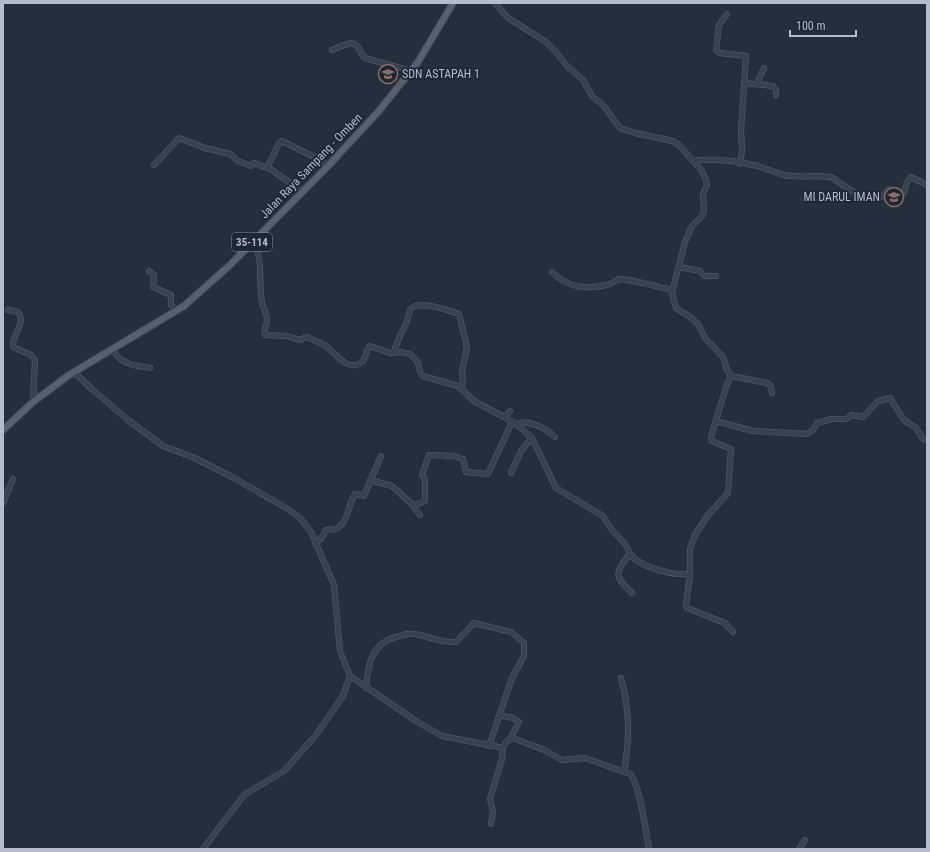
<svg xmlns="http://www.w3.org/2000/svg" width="930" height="852" font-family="'Roboto Condensed',sans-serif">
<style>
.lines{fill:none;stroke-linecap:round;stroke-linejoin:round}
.minor-casing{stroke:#565f6c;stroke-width:6}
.major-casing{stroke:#414a57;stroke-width:8}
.minor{stroke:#38414e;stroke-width:5}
.major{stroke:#56606e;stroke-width:6}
.labels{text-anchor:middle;stroke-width:3.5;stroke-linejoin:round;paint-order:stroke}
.shield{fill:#1d2633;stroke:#878f9c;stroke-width:1}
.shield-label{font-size:11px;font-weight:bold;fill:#b4bcc9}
.poi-label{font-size:12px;fill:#b4bcc9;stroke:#1d2633;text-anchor:start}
.street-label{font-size:12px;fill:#b4bcc9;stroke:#1d2633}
</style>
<rect width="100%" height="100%" fill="#242f3e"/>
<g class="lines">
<defs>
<g id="minor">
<path d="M495 3 507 17 546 42 555 51 567 66 583 80 592 96 603 105 620 128 635 133 673 141 679 145 693 161C713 158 738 161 758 166 767 169 775 173 784 175 800 178 815 175 831 177 844 186 863 201 881 197L889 189 898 193H904L907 182 911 177 927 185"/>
<path d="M727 14 719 25 716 50 720 53 746 56 741 130 742 150 740 164"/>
<path d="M332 50C340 48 351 38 358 47 361 51 361 55 365 58L411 71"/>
<path d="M745 83 773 86 776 90V95"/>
<path d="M757 84 764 68"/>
<path d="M154 165 179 138 205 148 230 154 238 161 251 166 254 163 267 168 279 143 282 141 318 159 328 166"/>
<path d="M269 168 303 192"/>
<path d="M253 242C264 258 258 283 262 302 263 308 267 314 267 320 267 326 263 330 265 335L287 336 299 340 307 337C314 340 322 343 327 347 336 354 348 373 362 362 367 358 365 350 370 346L390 353 400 352 410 354 418 362 420 372 423 376 458 386 474 401 504 417 510 411"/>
<path d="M679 267 700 271 704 276H716"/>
<path d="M149 271 154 275 153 287 171 295V305L177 311"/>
<path d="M552 272C569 289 588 290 610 284 614 283 616 279 621 279 638 281 655 286 672 290"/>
<path d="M8 310 18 312C27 323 11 336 13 347L31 355 35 360 33 402"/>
<path d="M113 350C120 364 135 366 150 368"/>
<path d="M394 353C396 342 401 334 406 324 408 319 408 313 411 309 418 300 449 310 459 314L467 347 462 372 463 383 461 388"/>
<path d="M74 372 93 390 128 420 163 446 195 458 234 478 288 509 302 520 311 532 334 585 340 651 350 676 416 721 442 736 499 747H503L507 741 513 738 544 750 562 760 585 758 630 774C640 784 646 833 649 849"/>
<path d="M731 376 767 383 770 385 772 393"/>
<path d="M504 417 516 424 532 438 556 488 603 516 612 530 626 545 630 554C614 573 614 576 632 593"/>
<path d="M716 421 753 431 807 434 813 430 817 423 831 419H846L851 415 863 417 878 401 890 398 904 420 916 428 923 439 927 440"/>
<path d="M516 424C529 419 546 428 555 437"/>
<path d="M511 473 521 451 532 438"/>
<path d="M370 480 392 486 413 505"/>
<path d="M3 503 13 479"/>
<path d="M420 515 413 506 425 501V479L422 475 429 455 454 456 463 459 466 472 488 474 512 422"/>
<path d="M315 543 321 539 326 530C329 529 333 530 336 529 349 522 348 504 355 494L364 496 381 456"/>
<path d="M630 554C639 567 674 576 690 574V549L695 535 708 515 728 493 731 449 712 441 711 437 726 387 731 376 727 370 723 357 705 338 698 324 690 317 676 308 672 293 685 242 692 226 703 215 704 210 703 194 707 185 706 180 702 171 693 161"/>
<path d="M690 574 686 604 687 608 725 623 733 632"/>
<path d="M621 678C630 710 630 740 624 772"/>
<path d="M366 688C368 665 371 644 396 637 402 635 408 633 414 634 428 636 442 643 456 642L474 623 511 632 524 643V656L512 678 489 746"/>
<path d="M500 715 513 718 519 722 510 739"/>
<path d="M491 824 493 811 490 799 502 759 503 747"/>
<path d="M203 849 244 795 284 771 316 735 343 696 350 676"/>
<path d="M799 849 805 840"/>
</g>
<path id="major" d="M3 430 33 402 69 375 184 306 230 265 328 166 378 112 418 62 453 3"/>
</defs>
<use href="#minor" class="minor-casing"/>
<use href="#major" class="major-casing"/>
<use href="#minor" class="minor"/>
<use href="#major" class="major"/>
</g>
<defs>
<symbol id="school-ring" viewBox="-11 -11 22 22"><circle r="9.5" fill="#1d2633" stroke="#8d6e63" stroke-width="1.5"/><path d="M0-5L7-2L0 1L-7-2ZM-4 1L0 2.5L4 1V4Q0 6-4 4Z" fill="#8d6e63"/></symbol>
</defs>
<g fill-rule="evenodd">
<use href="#school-ring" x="377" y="63" width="22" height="22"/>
<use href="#school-ring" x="883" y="186" width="22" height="22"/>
</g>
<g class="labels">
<rect class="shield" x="232" y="233" width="40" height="18" rx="3"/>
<g class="shield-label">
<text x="252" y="246">35-114</text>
</g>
<g class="poi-label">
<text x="402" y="78">SDN ASTAPAH 1</text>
<text x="880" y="201" text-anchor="end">MI DARUL IMAN</text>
</g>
<g class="street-label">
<text transform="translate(311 166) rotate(-46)" y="4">Jalan Raya Sampang - Omben</text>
</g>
</g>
<rect width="930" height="852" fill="none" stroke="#b4bcc9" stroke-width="8"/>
<path d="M790 30v6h66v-6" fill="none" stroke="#b4bcc9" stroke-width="2"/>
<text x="796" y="30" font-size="12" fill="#b4bcc9" stroke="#1d2633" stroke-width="3" paint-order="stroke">100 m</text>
</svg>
